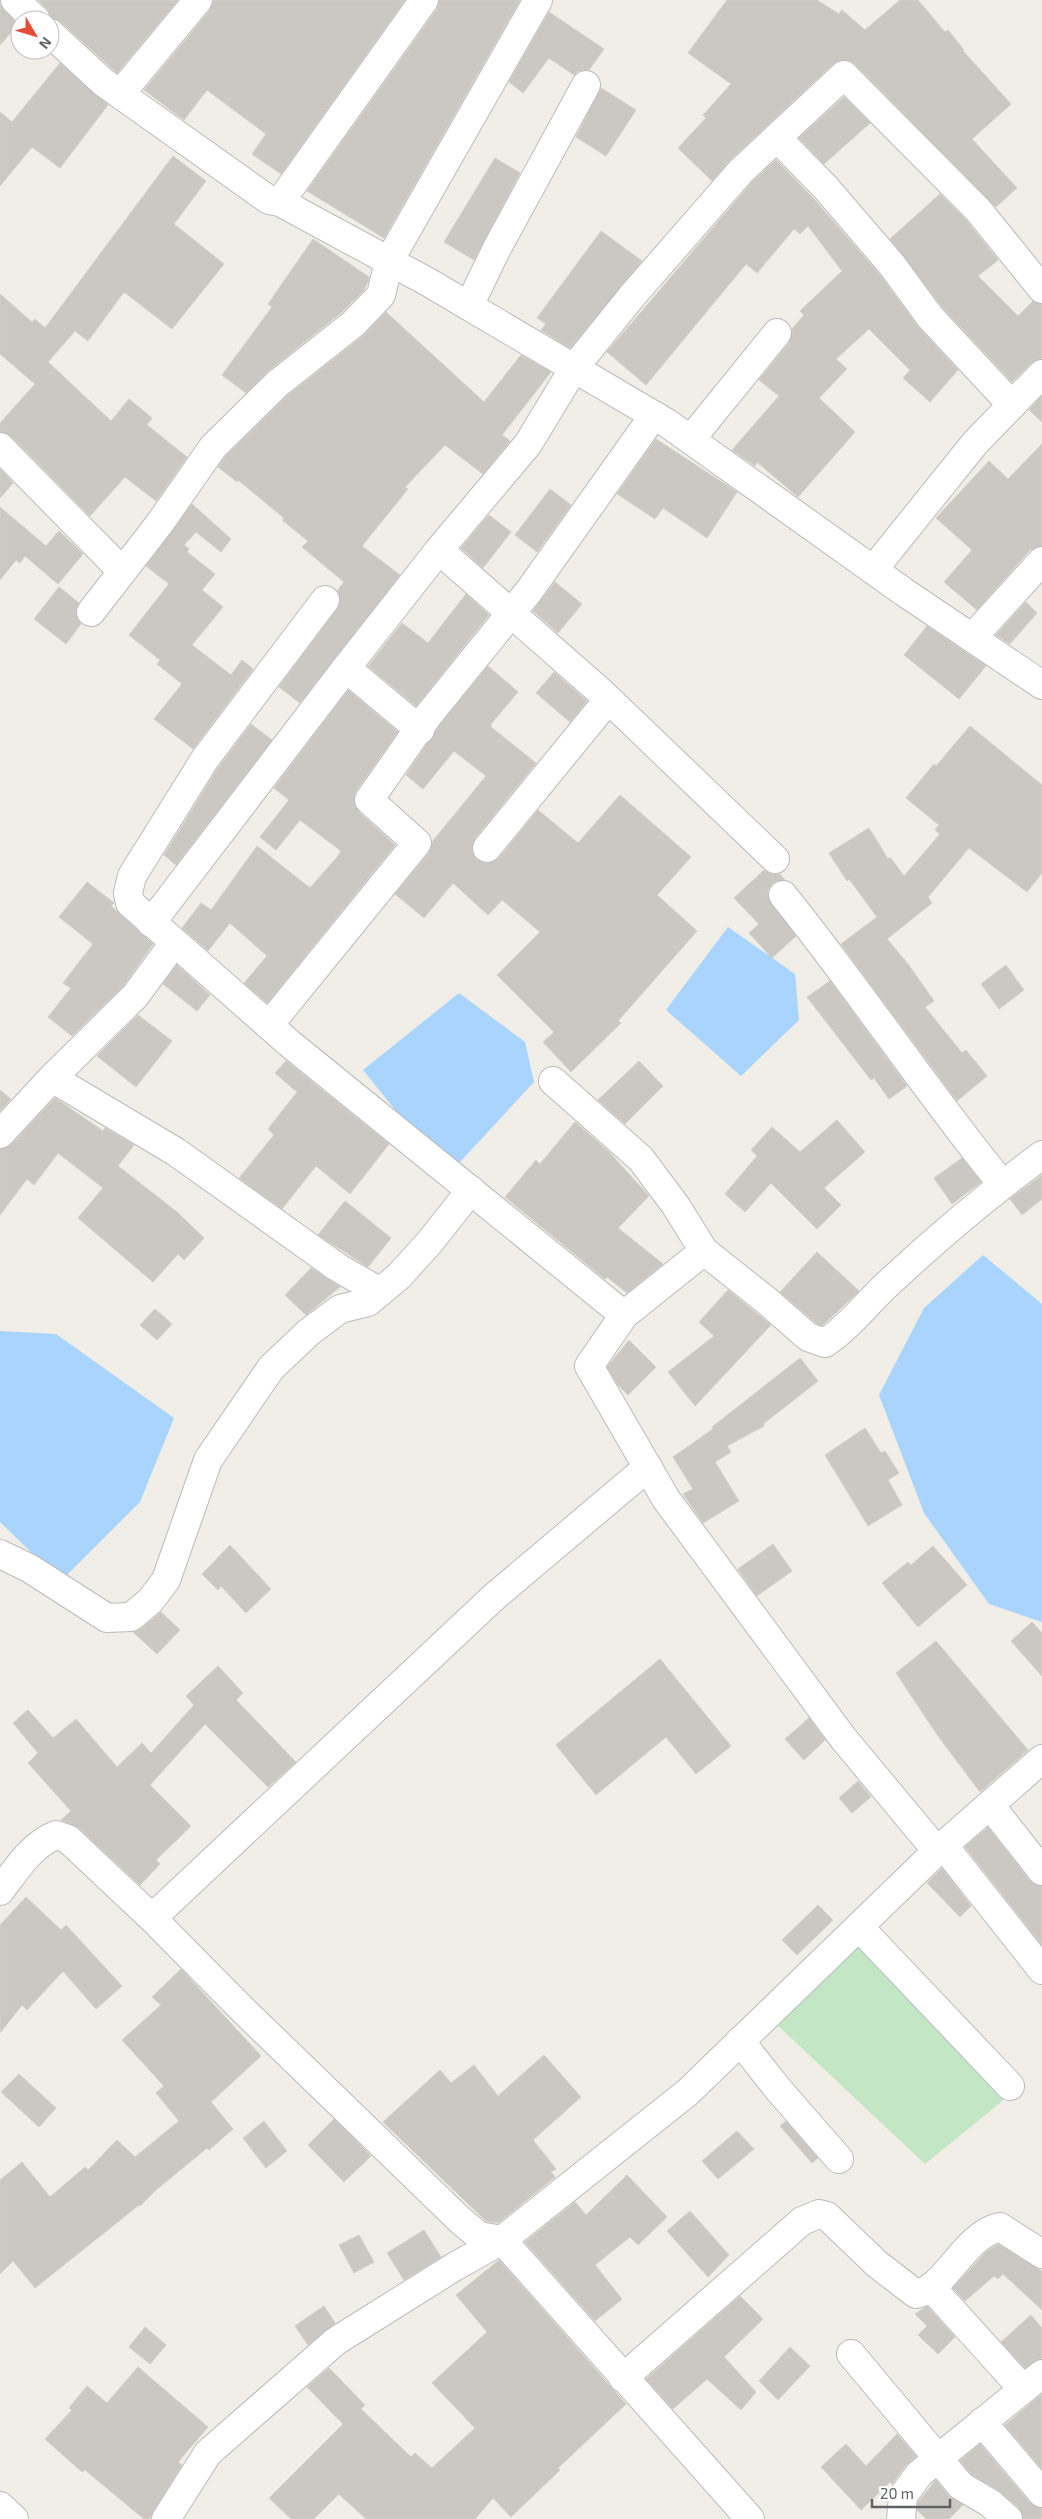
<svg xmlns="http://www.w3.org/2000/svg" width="1042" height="2519" font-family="'Exo 2',sans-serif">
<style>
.green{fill:#c3e6c5}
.water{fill:#a8d4fd}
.building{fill:#cbc8c3;stroke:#d4d0c4}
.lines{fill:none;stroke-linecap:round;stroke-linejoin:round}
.minor-casing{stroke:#b8bbbf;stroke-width:30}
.minor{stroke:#fff;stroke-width:28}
</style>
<rect width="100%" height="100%" fill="#f0eee6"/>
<path class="green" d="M858 1947 1006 2098 925 2164 774 2022Z"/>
<g class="water">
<path d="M728 927 795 974 799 1020 741 1076 666 1010Z"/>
<path d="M459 993 525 1042 534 1082 448 1175 363 1070Z"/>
<path d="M983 1255 1042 1304V1622L989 1604 924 1513 879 1395 924 1308Z"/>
<path d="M0 1331 56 1334 174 1418 140 1502 61 1581 0 1522Z"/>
</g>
<g class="building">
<path d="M38 0H178L117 73 61 22 51 18 47 9Z"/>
<path d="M213 0H405L281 174 252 154 266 134 207 90 184 120 144 90 210 10Z"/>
<path d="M439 0H520L384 238 307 191 437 9Z"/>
<path d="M727 0H817L839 14 842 10 865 30 900 0H918L945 32 948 30 964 50 963 51 1011 104 972 139 1017 188 996 207 855 64 848 60H840L833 64 730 160 712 181 678 148 706 118 703 115 731 84 688 53Z"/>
<path d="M0 4 18 24 0 45Z"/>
<path d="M549 12 604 49 589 70 578 71 574 75 549 58 523 93 509 82Z"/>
<path d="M60 63 108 105 60 168 32 147 0 186V112L12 122Z"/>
<path d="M601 88 636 110 606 156 576 137Z"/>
<path d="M844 97 870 123 824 164 799 138Z"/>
<path d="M173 156 206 181 174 224 224 264 172 329 124 292 88 341 75 331 48 362 111 421 129 399 152 418 147 425 187 457 156 501 125 477 90 516 11 436 0 432V423L35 384 0 354V294L32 322 35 319 45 328Z"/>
<path d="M495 158 520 173 474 260 444 242Z"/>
<path d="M776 160 814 199 880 275 919 328 958 370 930 402 903 378 910 370 869 329 836 359 847 369 819 398 855 432 798 497 757 462 755 466 732 450 779 396 759 380 789 343 792 329 804 315 800 311 842 271 808 226 800 234 794 229 757 273 746 264 646 385 607 352 752 182Z"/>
<path d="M940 194 966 220 998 260 978 276 1018 316 1033 301 1042 304V359L1031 363 1012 382 942 307 890 239Z"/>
<path d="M601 231 642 261 570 348 541 330 546 324 537 318Z"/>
<path d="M313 239 369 277 368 282 363 291 342 312 267 372 246 393 222 375 272 307 268 304Z"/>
<path d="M386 312 484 402 521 355 551 372 502 435 510 441 483 474 445 445 405 487 408 489 362 546 400 575 300 703 279 687 337 609 340 601 337 591 344 582 302 547 308 541 282 520 284 518 238 480 237 482 218 467 225 457 287 396 363 336Z"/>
<path d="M1042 396V422L1029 410Z"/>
<path d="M656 439 737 492 707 538 663 508 655 519 617 494Z"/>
<path d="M1042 444V546L1030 550 977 610 944 582 972 550 936 518 989 461 1008 479Z"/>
<path d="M0 469 13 483 0 498Z"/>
<path d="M550 489 571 505 537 552 515 535Z"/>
<path d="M192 504 231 539 221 552 196 532 184 545 189 549 187 552 215 574 202 590 223 607 192 645 231 675 242 660 253 669 193 749 154 719 182 684 157 664 160 660 129 635 169 584 146 566Z"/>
<path d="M0 507 46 546 59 531 83 554 58 584 25 556 20 563 16 560 0 580Z"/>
<path d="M489 515 511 532 483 568 461 548Z"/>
<path d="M555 582 582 604 558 633 533 611Z"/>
<path d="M59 587 79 603 76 610 77 618 81 624 66 644 34 619Z"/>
<path d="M466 594 489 615 416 706 368 666 402 623 428 643Z"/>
<path d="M1026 602 1037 613 1010 644 996 635Z"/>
<path d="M927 626 986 666 959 699 904 655Z"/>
<path d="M488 666 518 692 491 724V727L536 763 475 838 472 846 473 854 477 860 485 863 493 862 499 858 538 810 578 843 620 795 691 857 657 895 697 931 618 1021 621 1023 571 1072 543 1042 554 1032 497 975 540 932 502 900 488 915 453 883 424 918 395 894 429 853 432 842 486 776 454 751 423 789 406 775 439 726Z"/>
<path d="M554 672 587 701 570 722 536 693Z"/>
<path d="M348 690 398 732 356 791 354 798 359 812 395 845 267 1003 244 983 267 956 230 923 208 951 182 928 201 903 211 910 257 846 310 888 338 856 341 851 300 820 276 850 260 837 289 800 274 788Z"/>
<path d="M251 724 272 740 176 865 164 855 218 768Z"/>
<path d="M970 726 1042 785V873L1027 892 969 848 928 897 932 903 887 939 908 964 934 1001 925 1007 962 1053 966 1050 987 1076 957 1101 841 944 877 917 849 879 847 881 829 853 869 828 888 859 890 857 904 876 940 834 935 830 939 825 906 798 934 764 936 766Z"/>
<path d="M764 870 772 874H780L785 880 773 883 768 890V898L796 936 772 958 749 933 759 924 734 898Z"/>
<path d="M87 882 114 903 111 906 153 944 123 986 72 1036 48 1017 71 988 63 983 93 944 59 917Z"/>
<path d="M177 965 210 995 197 1011 163 984Z"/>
<path d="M1006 965 1024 990 999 1009 981 984Z"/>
<path d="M830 981 907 1086 889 1099 874 1078 871 1080 807 997Z"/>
<path d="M138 1015 172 1041 136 1087 97 1056Z"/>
<path d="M286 1061 389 1144 350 1194 316 1166 282 1209 239 1178 274 1135 268 1129 297 1092 275 1073Z"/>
<path d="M639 1061 663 1086 625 1124 598 1100Z"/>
<path d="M0 1090 11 1099 0 1111Z"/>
<path d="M55 1098 103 1131 105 1128 134 1145 118 1166 177 1212 204 1238 184 1260 178 1254 153 1282 78 1218 103 1188 58 1153 34 1185 27 1179 0 1215V1149L11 1145Z"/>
<path d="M837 1120 865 1152 824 1188 841 1205 817 1229 771 1183 745 1212 725 1194 757 1156 751 1150 772 1127 800 1152Z"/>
<path d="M575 1122 609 1152 649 1196 618 1228 663 1264 627 1293 607 1277 605 1279 505 1197 536 1160 540 1164Z"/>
<path d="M962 1158 981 1182 952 1204 934 1178Z"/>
<path d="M1042 1175V1199L1022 1215 1010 1199Z"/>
<path d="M345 1201 391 1238 368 1267 318 1235Z"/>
<path d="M817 1252 859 1291 822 1326 816 1323 780 1292Z"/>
<path d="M311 1268 340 1287 306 1315 285 1295Z"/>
<path d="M728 1290 771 1325 695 1406 668 1372 714 1336 699 1322Z"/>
<path d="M155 1309 172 1324 157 1340 140 1325Z"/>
<path d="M629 1340 656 1367 628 1395 618 1385 607 1367Z"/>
<path d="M800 1358 818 1381 763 1424 764 1426 727 1446 731 1452 715 1462 739 1501 703 1523 683 1494 693 1489 673 1457 713 1429 712 1427Z"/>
<path d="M865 1428 881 1453 885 1451 899 1473 888 1480 902 1505 868 1526 825 1455Z"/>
<path d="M773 1544 792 1571 757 1596 738 1569Z"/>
<path d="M230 1545 271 1589 246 1613 221 1586 218 1590 202 1574Z"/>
<path d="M933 1546 967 1585 918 1627 882 1583 908 1562 911 1565Z"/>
<path d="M161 1612 180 1630 157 1654 133 1632 141 1629Z"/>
<path d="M1032 1622 1042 1633V1676L1011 1641Z"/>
<path d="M936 1641 1028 1750 980 1792 938 1736 896 1673Z"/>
<path d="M660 1659 731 1746 696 1774 666 1737 596 1795 556 1745Z"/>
<path d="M218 1666 243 1693 236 1700 296 1762 268 1787 205 1724 150 1785 191 1826 156 1860 160 1864 140 1885 79 1828 61 1820 71 1811 28 1763 38 1753 13 1723 28 1710 53 1738 76 1719 117 1767 142 1743 151 1753 194 1705 186 1696Z"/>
<path d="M809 1718 825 1740 804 1760 785 1739Z"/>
<path d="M858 1781 871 1797 852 1813 839 1798Z"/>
<path d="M988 1827 1030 1881 1042 1886V1945L965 1847Z"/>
<path d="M942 1868 971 1906 960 1917 927 1883Z"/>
<path d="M26 1897 61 1930 66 1925 122 1986 96 2009 63 1971 27 2010 22 2005 0 2033V1925Z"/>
<path d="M818 1905 833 1920 797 1955 782 1940Z"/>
<path d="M181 1969 261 2056 211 2102 233 2129 209 2150 207 2148 156 2190 140 2206 139 2205 35 2288 13 2261 0 2274V2180L22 2162 50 2197 85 2167 88 2170 117 2140 135 2157 179 2121 156 2093 164 2086 122 2040 161 2005 152 1997Z"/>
<path d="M544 2055 581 2097 533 2140 556 2169 551 2172 555 2177 498 2223 486 2221 383 2122 440 2070 451 2083 474 2065 498 2096Z"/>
<path d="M19 2074 56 2108 39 2127 1 2092Z"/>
<path d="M334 2119 371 2156 344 2182 308 2145Z"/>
<path d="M264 2121 287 2151 266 2168 243 2138Z"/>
<path d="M786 2121 818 2158 812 2163 780 2126Z"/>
<path d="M737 2131 754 2149 718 2179 702 2161Z"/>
<path d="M627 2175 667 2217 638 2245 630 2237 595 2265 622 2299 595 2321 525 2242 575 2202 586 2215Z"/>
<path d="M690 2211 729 2255 708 2277 667 2231Z"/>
<path d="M424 2230 441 2257 404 2280 387 2253Z"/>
<path d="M359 2235 374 2262 354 2273 339 2245Z"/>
<path d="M998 2244 1042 2271V2310L1003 2274 998 2279 994 2276 965 2301 953 2288 986 2252Z"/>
<path d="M499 2260 626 2404 558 2468 560 2470 511 2517 493 2498 475 2519H366L339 2494 314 2519H291L269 2498 343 2424 307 2387 329 2368 365 2405 361 2409 411 2457 415 2453 432 2468 475 2428 432 2383 487 2332 456 2295Z"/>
<path d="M740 2296 763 2319 724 2357 756 2392 741 2410 707 2379 673 2409 646 2379Z"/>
<path d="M324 2306 335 2323 308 2345 295 2326Z"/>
<path d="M927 2306 955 2337 938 2354 918 2335 927 2326 915 2314Z"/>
<path d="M1031 2315 1042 2328V2359L1033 2362 1025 2368 1001 2342Z"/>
<path d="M145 2327 166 2345 150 2364 129 2347Z"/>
<path d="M790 2347 810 2366 778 2400 759 2381Z"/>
<path d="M138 2367 208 2427 178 2462 182 2465 149 2519H144L85 2470 82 2472 45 2439 72 2410 69 2408 87 2386 107 2403Z"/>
<path d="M1042 2394V2469L1005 2425Z"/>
<path d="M897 2434 916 2456 906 2465 892 2484 890 2482 861 2510 821 2467 846 2444 866 2466Z"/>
<path d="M980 2444 1030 2503 1042 2508V2519H1023L1018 2507 998 2490 971 2474 960 2461Z"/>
<path d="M936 2480 949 2496 963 2505 949 2519H926L917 2510 918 2502Z"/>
</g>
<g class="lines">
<defs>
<g id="minor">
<path d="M15 0 36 20"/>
<path d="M50 33 103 82 269 200 280 202 428 282 667 423 904 592 1042 685"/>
<path d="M120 94 198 0"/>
<path d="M777 138 826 188 892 265 930 317 1012 405"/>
<path d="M280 202 424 0"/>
<path d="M469 306 496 250 586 85"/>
<path d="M691 439 777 333"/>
<path d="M0 447 122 571"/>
<path d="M439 550 602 693 775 859"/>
<path d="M873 570 975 443 1042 374"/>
<path d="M325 600 205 759 132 876 128 893 130 903 289 1043 624 1315 589 1366 666 1499 843 1738 937 1851"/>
<path d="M91 612 160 523 213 447 277 384 353 324 381 295 389 261 538 0"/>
<path d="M972 638 1042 561"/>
<path d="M346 668 420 730"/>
<path d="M487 848 608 700"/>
<path d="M783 895C859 989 926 1091 1002 1184"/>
<path d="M151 923 346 668 439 550 528 444 574 368 632 296 741 171 844 75 978 210 1042 289"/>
<path d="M269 1025 417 843 369 800 427 717 529 591 654 415"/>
<path d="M52 1078 176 1152 337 1267 380 1292"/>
<path d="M553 1081 641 1159 676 1206 704 1251 767 1301 808 1337 825 1343C851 1326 869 1300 892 1280 940 1235 989 1194 1042 1155"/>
<path d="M0 1134 52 1078 135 996 174 943"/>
<path d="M624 1315 704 1251"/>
<path d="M0 1554 29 1568 107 1618 131 1617 150 1601 166 1580 208 1460 271 1368 309 1332 340 1309 368 1302 399 1276 429 1243 471 1190"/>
<path d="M990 1805 1042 1871"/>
<path d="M944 1846 1042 1970"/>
<path d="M0 1891C16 1870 31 1845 56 1835L68 1839 152 1918 242 2009 460 2220 479 2236 502 2240 750 2519"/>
<path d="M152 1918 494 1597 648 1467"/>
<path d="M859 1927 1010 2086"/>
<path d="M740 2041 778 2089 839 2159"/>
<path d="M931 2287 1023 2389"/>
<path d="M851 2354 961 2486 990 2503 1008 2519"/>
<path d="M623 2378 802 2221 819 2214 827 2216 877 2264 916 2294C946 2289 964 2235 1000 2227L1042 2254"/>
<path d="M982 2422 1042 2493"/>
<path d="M0 2506 14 2519"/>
<path d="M166 2519 208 2453 336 2341 454 2267 502 2240 688 2092 937 1851 1042 1759"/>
<path d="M901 2519 903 2496 919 2474 1042 2374"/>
</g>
</defs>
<use href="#minor" class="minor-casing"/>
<use href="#minor" class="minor"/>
</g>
<g transform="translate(35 35) rotate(128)"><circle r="24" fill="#ffffff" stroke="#bfc0c2"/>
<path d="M0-4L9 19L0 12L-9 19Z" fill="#e64c35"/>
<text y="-8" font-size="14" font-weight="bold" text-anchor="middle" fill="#5e6166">N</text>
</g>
<path d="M872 2499v8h78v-8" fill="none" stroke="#5e6166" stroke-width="2.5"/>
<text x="880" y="2499" font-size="15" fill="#5e6166" stroke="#ffffff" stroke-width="4" paint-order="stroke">20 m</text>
</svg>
